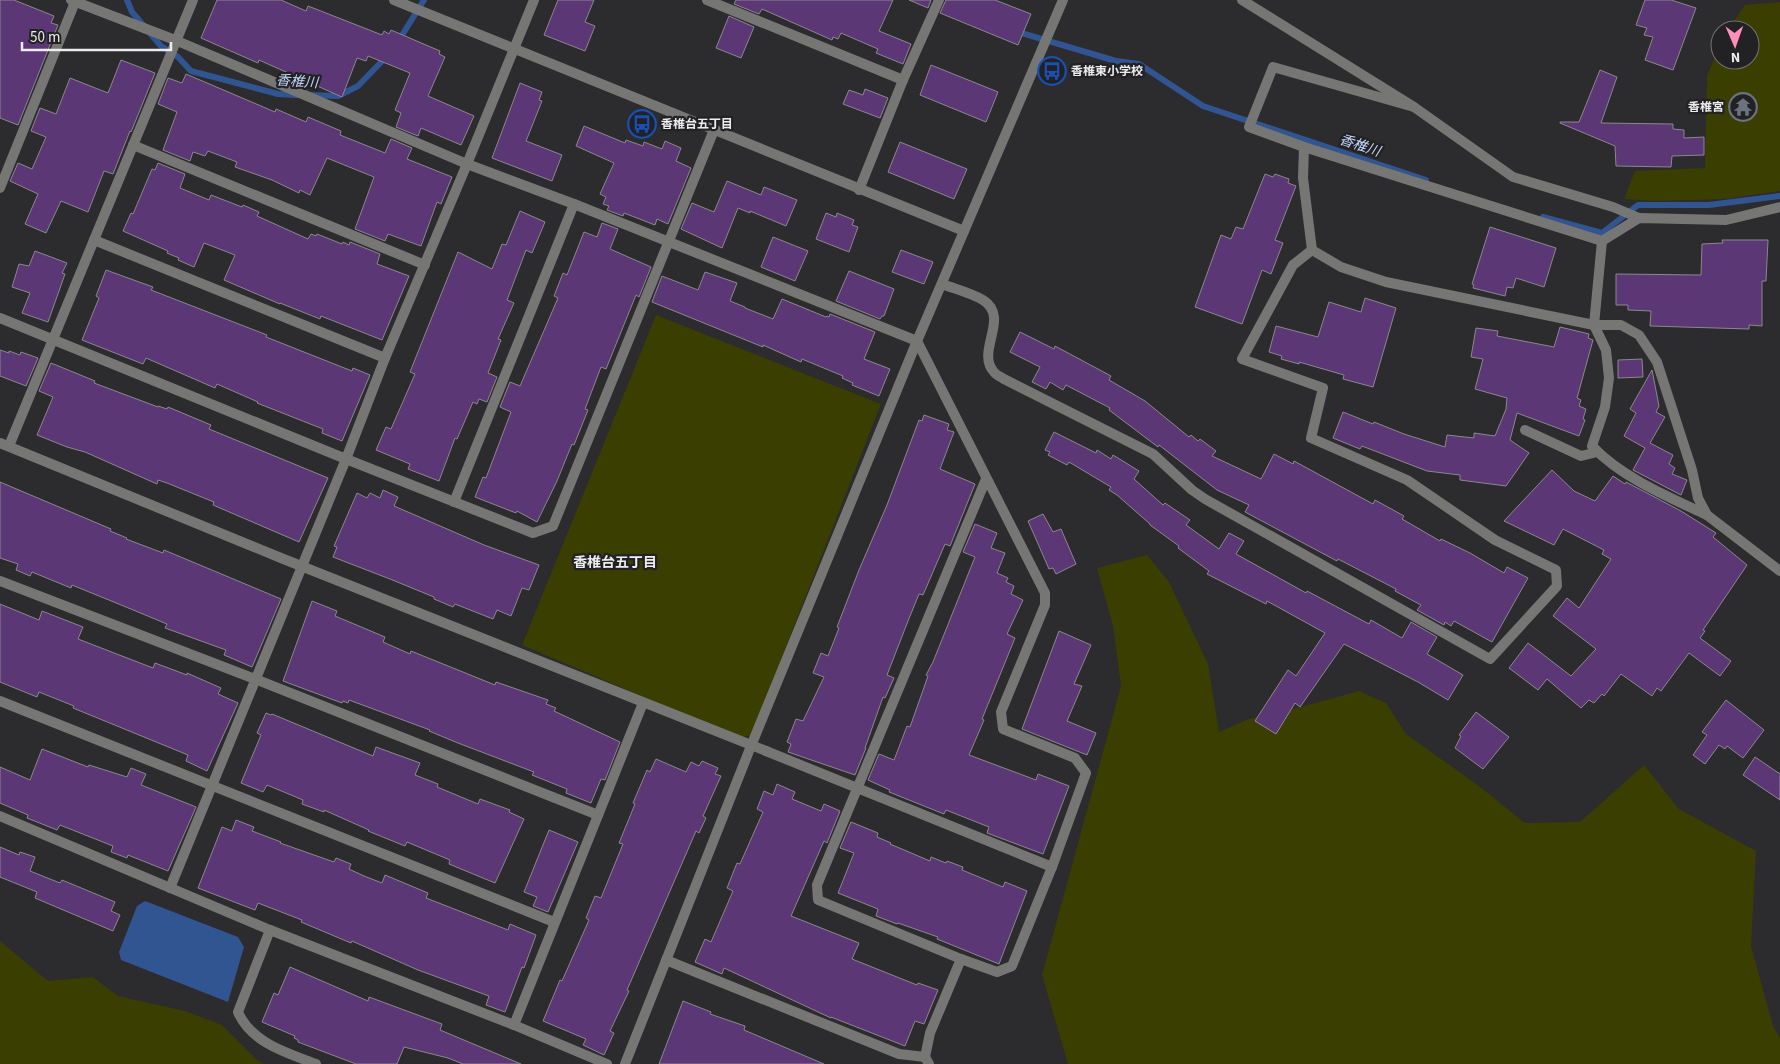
<svg xmlns="http://www.w3.org/2000/svg" width="1780" height="1064" font-family="'Source Sans 3','Noto Sans JP',sans-serif">
<style>
.green{fill:#3a3e01}
.water{fill:#315591}
.lines{fill:none;stroke-linecap:round;stroke-linejoin:round}
.stream{stroke:#315591;stroke-width:6}
.building{fill:#5b3776;stroke:#8a888c}
.minor{stroke:#767674;stroke-width:10}
.tertiary{stroke:#767674;stroke-width:10}
.labels{text-anchor:middle;stroke-width:4.5;stroke-linejoin:round;paint-order:stroke}
.poi-label{font-size:12px;font-weight:bold;fill:#edecee;stroke:#222124;text-anchor:start}
.water-label{font-size:14px;font-style:italic;fill:#c0d6f9;stroke:#222124}
.neighbourhood-label{font-size:14px;font-weight:bold;fill:#edecee;stroke:#222124}
</style>
<rect width="100%" height="100%" fill="#2c2b2e"/>
<g class="green">
<path d="M1780 2V191L1726 199 1655 201 1624 199 1635 171 1705 168 1707 75 1720 47V60H1750V30H1728L1745 5Z"/>
<path d="M656 315 881 404 751 736 738 737 522 645Z"/>
<path d="M1147 555 1169 582 1208 664 1219 732 1249 719 1301 707 1359 691 1386 703 1406 734 1479 786 1525 823 1580 822 1644 765 1679 809 1756 851 1751 946 1773 1026 1780 1038V1064H1068L1042 975 1121 686 1113 626 1097 568Z"/>
<path d="M0 941 48 981 93 977 118 996 185 1011 222 1025 257 1060 264 1064H0Z"/>
</g>
<path class="water" d="M145 901 238 937 244 947 228 1002 121 960 119 952 137 906Z"/>
<g class="lines">
<g class="stream">
<path d="M127 0 132 12 161 46 178 57 191 71 278 94 297 95"/>
<path d="M1015 31 1116 61 1139 64 1203 106 1426 180"/>
<path d="M401 41 399 40 424 0"/>
<path d="M310 95 338 96 358 86 387 56"/>
<path d="M1543 217 1602 233 1638 205H1709L1780 196"/>
</g>
</g>
<g class="building">
<path d="M0 0H14L54 16 51 23 58 25 18 125 0 118Z"/>
<path d="M217 0H281L306 11 308 6 382 35 384 31 389 34 391 30 440 51 439 54 445 57 428 96 474 116 461 145 421 128 418 136 396 127 401 113 395 110 410 73 368 56 366 61 357 58 342 97 259 60 258 63 201 38Z"/>
<path d="M558 0H594L585 22 595 26 585 51 544 35Z"/>
<path d="M736 0H893L879 31 911 44 903 64 876 53 878 49 841 33 838 39 833 37 832 40 762 9 759 14 734 4Z"/>
<path d="M909 0H931L928 8Z"/>
<path d="M946 0H995L1031 14 1018 45 940 13Z"/>
<path d="M1645 0H1671L1696 8 1673 70 1645 60 1653 37 1644 35 1647 28 1636 25Z"/>
<path d="M729 16 754 27 741 58 716 48Z"/>
<path d="M121 60 155 73 131 132 130 131 113 174 104 171 88 212 61 201 46 233 25 224 38 194 10 181 18 163 32 169 46 137 31 131 40 108 56 114 70 78 108 93Z"/>
<path d="M931 65 998 92 986 122 920 95Z"/>
<path d="M1600 70 1617 77 1601 123 1673 124V129L1684 130V138L1704 137V155L1672 156 1671 167 1616 166 1615 146 1560 123V122H1579Z"/>
<path d="M186 74 275 112 276 109 306 122 308 117 341 131 340 135 385 153 391 139 412 148 407 159 452 177 441 204 437 202 421 246 388 234 385 241 355 229 374 177 327 158 310 195 300 190 299 193 272 180 235 167 237 162 208 151 205 156 193 152 190 161 163 150 177 112 158 104 168 78 182 83Z"/>
<path d="M520 83 542 92 539 100 542 101 526 141 562 155 552 181 492 158Z"/>
<path d="M865 89 888 98 880 118 843 104 849 90 863 95Z"/>
<path d="M584 126 625 143 626 140 643 146 644 142 662 149 665 141 681 148 676 161 691 168 668 224 657 219 655 225 624 213 623 216 607 210 609 206 603 204 606 197 600 194 614 163 576 146Z"/>
<path d="M900 142 967 169 954 199 888 172Z"/>
<path d="M158 163 185 174 180 188 209 200 211 195 242 207 243 205 259 212 257 216 308 239 311 234 316 236 317 234 342 244 343 242 349 245 350 242 380 254 377 264 409 276 382 340 321 316 320 319 280 303V304L224 280 235 255 204 243 194 267 178 260 179 258 167 253 168 251 123 231 131 213 133 214 152 169 155 170Z"/>
<path d="M1265 174 1273 177 1275 174 1289 179 1288 183 1296 186 1275 240 1283 243 1271 274 1262 270 1242 324 1195 307 1221 235 1231 239 1236 227 1243 229Z"/>
<path d="M727 181 761 195 764 187 797 200 786 226 750 211V213L738 208 722 248 681 229 692 203 714 212Z"/>
<path d="M520 211 545 222 532 253 526 250 507 300 514 303 498 339 501 340 488 373 497 377 487 402 479 399 477 404 473 402 457 439 455 438 439 481 408 469 410 464 376 450 386 427 391 429 415 374 410 372 458 252 492 269 502 244 506 245Z"/>
<path d="M826 213 836 217 837 213 854 220 852 225 858 227 849 252 816 239Z"/>
<path d="M602 223 618 229 610 249 651 267 639 297 636 295 606 369 601 367 585 409 588 410 574 445 572 444 557 481 537 522 517 511 516 513 475 497 483 477 486 478 511 412 500 407 510 382 520 386 558 298 554 296 563 273 567 275 584 232 597 237Z"/>
<path d="M1490 227 1556 248 1544 287 1516 278 1513 288 1507 287 1505 296 1473 288 1474 285 1472 284Z"/>
<path d="M773 237 808 251 795 281 761 267Z"/>
<path d="M1722 240H1768L1766 281H1762V326L1749 325V329L1650 326 1651 311 1628 310V305H1616V274L1701 275 1702 244 1723 243Z"/>
<path d="M901 250 933 262 924 284 892 272Z"/>
<path d="M35 251 67 263 62 273 65 274 48 322 22 313 30 293 12 287 19 264 29 266Z"/>
<path d="M106 270 153 287 151 290 267 335 266 337 352 371 353 368 370 375 342 441 322 433 323 429 257 403 258 402 217 384 215 388 146 358 143 364 82 340 99 298 96 296Z"/>
<path d="M849 271 894 289 884 316H882L880 319 836 301Z"/>
<path d="M705 272 737 283 730 301 745 307V308L773 319 782 299 826 317 827 316 829 317 830 314 875 332 864 359 890 369 879 396 852 385 853 383 842 378 843 376 802 359 801 362 763 345V347L652 302 662 276 698 290Z"/>
<path d="M1365 298 1396 308 1373 387 1343 379 1344 375 1299 362V364L1281 359 1282 356 1269 352 1276 326 1318 337 1329 302 1361 312Z"/>
<path d="M1560 327 1589 334 1588 338 1593 340 1577 398 1581 400 1579 406 1586 409 1583 419 1585 420 1579 436 1517 413 1510 440 1529 453 1506 486 1460 480V475L1427 471 1362 446 1360 449 1333 438 1343 412 1373 424 1374 422 1404 434 1445 447 1447 435 1474 438V433L1495 436 1506 409 1507 398 1475 389 1483 359 1471 357 1476 328 1498 331 1497 336 1554 347Z"/>
<path d="M1020 332 1054 349 1055 346 1111 376 1109 380 1145 401 1189 437 1191 435 1198 441 1200 439 1216 451 1212 456 1261 479 1274 454 1293 464 1294 461 1373 504 1375 500 1404 516 1402 519 1440 541 1441 539 1470 553 1504 573 1507 567 1528 578 1492 642 1454 621 1451 626 1445 622 1444 625 1417 610 1421 605 1395 591 1396 589 1338 559 1337 561 1245 512 1249 505 1217 490 1159 445 1158 447 1109 410 1110 408 1066 385 1063 390 1050 382 1046 389 1032 382 1040 367 1010 352Z"/>
<path d="M0 350 9 353V351L20 355 21 352 38 358 26 386 0 376Z"/>
<path d="M1642 359 1643 377 1618 378V360Z"/>
<path d="M51 363 95 381 94 383 158 407V406L167 409 168 407 211 425 209 429 328 478 299 542 213 505 214 502 167 483 158 480 157 484 85 452 67 447 37 435 53 397 39 391Z"/>
<path d="M1652 370 1659 406 1656 412 1665 417 1650 443 1673 455 1669 464 1675 468 1672 474 1687 480 1681 495 1633 470 1645 448 1624 436 1636 413 1630 409Z"/>
<path d="M924 415 949 424 947 430 954 432 940 469 975 484 950 546 945 544 923 595 919 594 908 621 887 675 894 678 885 698 883 697 865 748H866L855 775 788 752 791 744 787 742 796 719 803 721 824 677 813 673 821 653 828 656 839 628 837 627 859 570 887 505 919 420 922 421Z"/>
<path d="M1054 432 1096 453 1097 450 1111 459 1113 455 1139 471 1134 479 1163 505 1165 503 1190 520 1186 525 1219 549 1229 533 1244 541 1236 554 1306 593 1307 591 1369 624 1371 620 1402 638 1411 622 1437 637 1427 654 1463 675 1448 700 1418 682 1344 644 1300 707 1295 703 1276 734 1255 721 1288 670 1296 676 1325 633 1267 601 1266 604 1207 574 1209 571 1178 548 1179 546 1150 525V524L1117 495 1109 490 1111 487 1069 462 1067 465 1048 455 1050 452 1045 450Z"/>
<path d="M1552 470 1574 491 1595 501 1613 476 1625 484 1626 482 1681 511 1716 533 1713 537 1747 565 1703 630 1705 631 1700 638 1731 661 1720 676 1689 653 1661 691 1657 688 1652 696 1621 674 1604 696 1602 694 1594 703 1589 700 1581 708 1547 679 1538 690 1509 668 1528 643 1571 676 1596 649 1553 616 1567 598 1579 608 1611 559 1602 554 1604 550 1563 529 1554 545 1504 521Z"/>
<path d="M0 482 111 529 110 531 127 538 126 539 163 553 164 550 281 599 252 667 224 655 226 650 165 628 167 624 126 607 72 585 71 588 32 572 30 576 16 570 18 564 0 558Z"/>
<path d="M383 490 398 497 394 506 484 545 539 565 529 590 522 588 511 616 497 610 493 619 455 604 453 607 434 599V597L390 579 333 557 337 547 334 546 357 493 367 498 370 493 380 498Z"/>
<path d="M1043 514 1053 532 1061 529 1076 564 1056 574 1053 568 1049 569 1028 521Z"/>
<path d="M975 524 997 533 991 548 1005 553 997 573 1008 578 1006 582 1014 586 1011 594 1023 600 1007 634 1015 638 982 719 984 720 969 755 1036 780 1038 774 1069 786 1043 854 987 833 989 827 946 810 944 814 889 792 890 790 868 780 879 754 894 760 907 726 910 727 928 676 926 675 933 662 975 557 963 552Z"/>
<path d="M312 601 337 611 335 616 385 637 383 642 410 654 411 651 495 685 496 682 548 700 546 704 556 708 554 711 620 742 605 780 601 779 591 803 566 793 567 789 532 775 534 772 458 743 429 731 430 730 349 700 348 703 343 701 342 703 283 681Z"/>
<path d="M0 604 39 620 42 611 83 627 78 639 153 668 155 663 187 675V673L221 688 218 694 238 703 207 771 186 761 188 755 73 708 74 706 39 692 37 697 0 682Z"/>
<path d="M1059 631 1091 645 1074 684 1082 686 1067 721 1096 733 1087 755 1022 729Z"/>
<path d="M1726 700 1764 730 1743 758 1727 746 1725 749 1719 745 1705 764 1693 755 1707 735 1702 732Z"/>
<path d="M1476 712 1509 737 1483 769 1455 748 1461 736 1459 735Z"/>
<path d="M266 713 271 715 272 714 373 756 376 747 420 763 415 775 438 784 437 787 478 804 480 799 510 810 509 812 524 819 496 881 495 883 449 864 450 860 407 842 405 846 368 831 369 830 324 810V812L302 804 303 800 267 785 263 792 241 783 261 735 257 733Z"/>
<path d="M42 749 88 767 89 765 127 777 131 768 146 774 141 785 196 807 168 871 128 855 127 858 111 852 113 846 60 825 57 830 27 818 28 815 0 803V767L30 780Z"/>
<path d="M1755 757 1780 774V800L1743 775Z"/>
<path d="M656 759 686 772 691 762 699 766 702 761 718 768 715 774 721 776 703 816 706 818 699 833 696 831 627 990 629 991 610 1031 614 1033 604 1055 583 1045 586 1039 543 1021 560 980 562 981 589 920 586 918 595 896 601 898 623 844 619 843 635 804 633 803 647 770 650 772Z"/>
<path d="M777 784 795 792 792 799 821 811 824 804 840 811 827 843 824 841 791 916 859 943 852 959 917 985 918 983 938 990 924 1024 915 1021 905 1046 831 1017V1018L724 968 722 974 695 962 705 939 711 942 733 891 727 888 737 863 740 864 763 812 757 809 764 791 773 795Z"/>
<path d="M236 820 254 827 252 831 281 842 280 843 334 862 336 858 351 864 349 869 364 876 382 883 385 875 428 893 426 898 508 930 510 924 536 935 524 968 522 967 505 1012 486 1005 489 996 418 970 352 941 351 943 301 922 302 920 258 903 255 910 198 888 222 827 232 831Z"/>
<path d="M851 822 878 833 877 837 891 843 890 844 930 861 931 857 946 863 947 861 963 867 962 870 1003 887 1005 882 1027 891 999 964 937 939 938 937 898 923 897 924 876 916 878 909 838 893 854 853 840 848Z"/>
<path d="M549 830 578 842 548 912 533 906 537 897 524 892Z"/>
<path d="M0 847 19 855 20 852 35 857 30 871 60 883 62 880 115 902 111 911 120 915 113 931 35 898 37 892 0 877Z"/>
<path d="M290 967 368 1001 369 997 442 1024 440 1030 521 1064H463L448 1058 404 1047 397 1064H356L298 1042V1040L294 1038 295 1036 262 1022 274 993 278 995Z"/>
<path d="M683 1001 711 1012 710 1014 745 1026 744 1030 824 1064H659Z"/>
</g>
<g class="lines">
<g class="minor">
<path d="M71 0 175 40 467 164 574 204 917 341 1045 593V605L1001 712 1003 729 1075 758 1086 773 1052 867 1012 966 997 972 961 959 818 900 817 885 986 479"/>
<path d="M707 0 903 80"/>
<path d="M1242 0 1414 107 1513 177 1613 207 1639 218"/>
<path d="M1414 107 1273 67 1249 127 1304 147 1602 241 1639 218 1726 220 1780 207"/>
<path d="M133 145 425 265"/>
<path d="M1304 147 1303 178 1312 250 1341 267 1386 282 1594 325H1621L1639 335 1657 362 1692 470 1698 498 1707 515 1780 571"/>
<path d="M0 188 75 2"/>
<path d="M859 190 903 80 939 0"/>
<path d="M94 240 385 358"/>
<path d="M1602 241 1594 325 1606 350 1609 378 1605 407 1592 446C1621 477 1668 497 1707 515"/>
<path d="M942 284C955 289 971 293 983 300 1011 318 975 351 994 372 996 375 1001 377 1004 379L1153 454 1192 490 1205 499 1490 659 1557 586 1556 570 1495 540 1407 480 1311 438 1323 388 1242 359 1293 265 1312 250"/>
<path d="M0 318 346 459 533 533 553 526 714 130"/>
<path d="M1525 430 1581 456 1597 452"/>
<path d="M9 446 193 0"/>
<path d="M454 502 574 204"/>
<path d="M0 581 255 679 598 815"/>
<path d="M0 701 554 922"/>
<path d="M766 751 1052 867"/>
<path d="M0 816 270 930 514 1025 607 1064"/>
<path d="M170 888 346 459 385 358 467 164 534 0"/>
<path d="M270 930 238 1012C251 1043 288 1053 316 1064"/>
<path d="M666 960 899 1054 925 1057"/>
<path d="M514 1025 643 703"/>
<path d="M929 1064 925 1057 930 1033 961 959"/>
</g>
<g class="tertiary">
<path d="M394 0 964 231"/>
<path d="M0 443 281 558 766 751"/>
<path d="M625 1064 751 746 917 341 1063 0"/>
</g>
</g>
<defs>
<symbol id="bus-ring" viewBox="-11 -11 22 22"><circle r="9.5" fill="#222124" stroke="#1a4fb4" stroke-width="1.5"/><path d="M-5-6H5V4H4V6H2V4H-2V6H-4V4H-5ZM-3.5-4V0h7V-4ZM-3.5 1.2v1.5H-2V1.2ZM2 1.2v1.5H3.5V1.2Z" fill="#1a4fb4"/></symbol>
<symbol id="temple-ring" viewBox="-11 -11 22 22"><circle r="9.5" fill="#222124" stroke="#6b7280" stroke-width="1.5"/><path d="M0-6L5-2H3V0L6.5 2.5H4V6H1.5V3h-3V6H-4V2.5H-6.5L-3 0V-2H-5Z" fill="#6b7280"/></symbol>
</defs>
<g fill-rule="evenodd">
<use href="#bus-ring" x="1036" y="55" width="32" height="32"/>
<use href="#temple-ring" x="1727" y="91" width="32" height="32"/>
<use href="#bus-ring" x="626" y="108" width="32" height="32"/>
</g>
<g class="labels">
<g class="poi-label">
<text x="1071" y="75">香椎東小学校</text>
<text x="1724" y="111" text-anchor="end">香椎宮</text>
<text x="661" y="128">香椎台五丁目</text>
</g>
<g class="water-label">
<text transform="translate(297 81) rotate(4)" y="5">香椎川</text>
<text transform="translate(1360 145) rotate(18)" y="5">香椎川</text>
</g>
<g class="neighbourhood-label">
<text x="615" y="567">香椎台五丁目</text>
</g>
</g>
<g transform="translate(1735 45) rotate(178)"><circle r="24" fill="#222124" stroke="#737275"/>
<path d="M0-4L9 19L0 12L-9 19Z" fill="#ff8eb9"/>
<text y="-8" font-size="14" font-weight="bold" text-anchor="middle" fill="#edecee">N</text>
</g>
<path d="M22 42v8h149v-8" fill="none" stroke="#edecee" stroke-width="2.5"/>
<text x="30" y="42" font-size="15" fill="#edecee" stroke="#222124" stroke-width="4" paint-order="stroke">50 m</text>
</svg>
